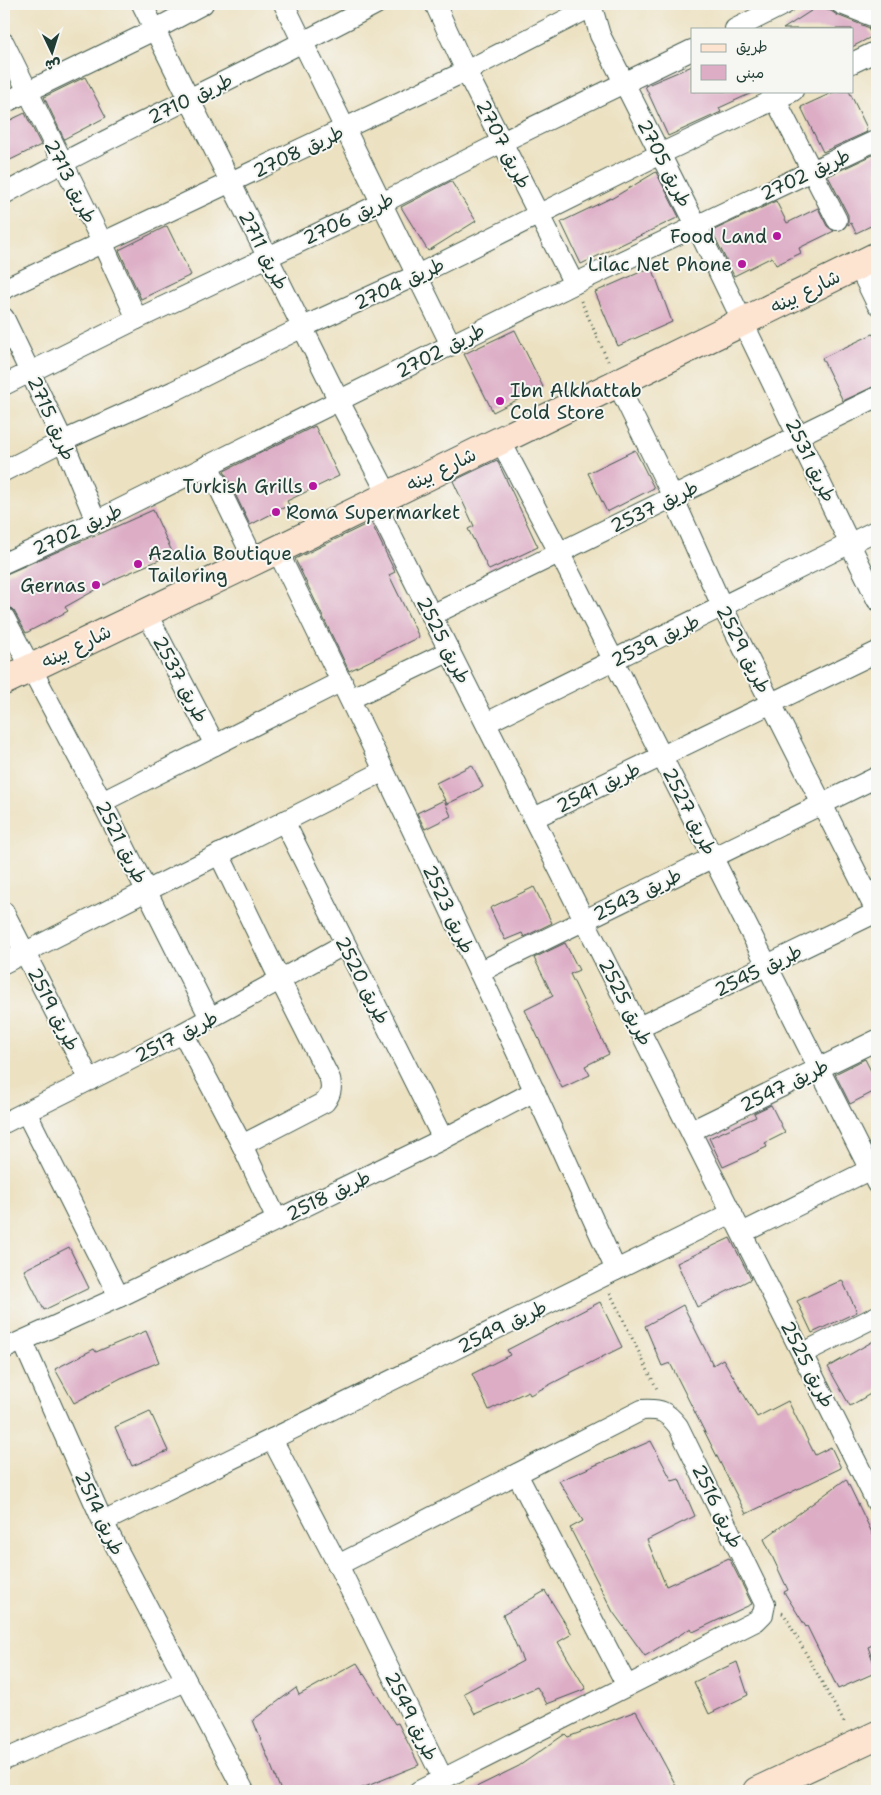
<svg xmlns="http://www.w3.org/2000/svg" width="881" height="1795" font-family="'Shantell Sans','Playpen Sans Arabic',sans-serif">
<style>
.building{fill:#ddadc6}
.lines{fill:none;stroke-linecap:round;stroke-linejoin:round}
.street-casing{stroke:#3e5649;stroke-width:22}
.secondary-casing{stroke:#3e5649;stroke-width:30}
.path{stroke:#3e5649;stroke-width:3;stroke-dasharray:1 4;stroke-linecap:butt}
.street{stroke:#fff;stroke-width:20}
.secondary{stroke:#fde4d1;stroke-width:28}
.poi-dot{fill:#b5179e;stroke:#f6f6f2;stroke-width:2}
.labels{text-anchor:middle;stroke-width:4;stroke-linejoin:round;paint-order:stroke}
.street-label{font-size:19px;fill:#1f3d34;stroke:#f6f6f2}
.poi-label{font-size:19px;fill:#1f3d34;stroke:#f6f6f2;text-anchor:end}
</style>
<rect width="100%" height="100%" fill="#f6f6f2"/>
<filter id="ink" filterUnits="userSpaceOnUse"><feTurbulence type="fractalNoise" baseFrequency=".02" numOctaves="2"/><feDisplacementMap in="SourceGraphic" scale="10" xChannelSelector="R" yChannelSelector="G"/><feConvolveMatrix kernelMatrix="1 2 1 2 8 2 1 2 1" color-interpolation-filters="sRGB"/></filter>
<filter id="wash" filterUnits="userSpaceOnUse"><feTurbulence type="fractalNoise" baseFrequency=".0096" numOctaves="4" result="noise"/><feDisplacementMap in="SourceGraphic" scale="20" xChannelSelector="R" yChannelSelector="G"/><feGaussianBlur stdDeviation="1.12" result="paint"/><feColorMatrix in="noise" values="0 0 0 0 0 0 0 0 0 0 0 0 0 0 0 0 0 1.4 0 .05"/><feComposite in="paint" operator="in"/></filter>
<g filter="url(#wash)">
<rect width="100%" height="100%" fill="#ece1c1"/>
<g id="blocks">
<g class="building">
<path d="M817 7 831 11 837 15 872 29H868L873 36 852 47V29H783Z"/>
<path d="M692 66V91H756L719 108 721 112 668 136 645 86Z"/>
<path d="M85 77 106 117 64 139 44 97Z"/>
<path d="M836 91H849L867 128 865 129 867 132 823 152 801 107Z"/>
<path d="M25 113 41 145 4 163V123Z"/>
<path d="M877 153V223L856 233 851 223 848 225V215L828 176Z"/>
<path d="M656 172 679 217 581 264 561 222 611 198V199Z"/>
<path d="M451 181 476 221 428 251 401 207Z"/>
<path d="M776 201 787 223 818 208 827 226 834 231 799 248 801 253 776 265 772 257 734 276 712 231Z"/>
<path d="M167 226 191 275 141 299 119 250Z"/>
<path d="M652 267 672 322 618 346 595 292Z"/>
<path d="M515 330 543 387 493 412 464 354Z"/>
<path d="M873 334 877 342V385L843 401 822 358Z"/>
<path d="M315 426 339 476 287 501 289 505 250 525 224 471Z"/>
<path d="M635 450 654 488 607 512 588 473Z"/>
<path d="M497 460 538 547 489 570 468 529 474 526 453 481Z"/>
<path d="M153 510 173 554 117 578 65 607 68 611 26 633 14 611 10 607 4 605V575L95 535V536Z"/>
<path d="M371 522 395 572 389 575 419 637 349 671 295 559Z"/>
<path d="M472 765 483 787 447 804 436 783Z"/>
<path d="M444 800 451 816 425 829 417 813Z"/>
<path d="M534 887 552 923 524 937 522 933 505 940 490 908Z"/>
<path d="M565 943 579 970 570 974 609 1054 585 1066 590 1075 562 1088 525 1010 553 996 534 958Z"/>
<path d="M865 1059 877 1083V1090L850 1104 835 1074Z"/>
<path d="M771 1105 785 1133 765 1143 767 1147 723 1167 709 1138 756 1117 754 1113Z"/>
<path d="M730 1238 751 1279 697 1307 677 1263Z"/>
<path d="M69 1247 89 1288 44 1310 24 1270Z"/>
<path d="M842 1280 857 1312 812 1333 797 1301Z"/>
<path d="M600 1302 622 1347 570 1373V1374L530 1395 528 1391 489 1410 472 1374 510 1355 507 1350Z"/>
<path d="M683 1305 713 1365 723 1359 757 1417 788 1401 815 1455 831 1447 841 1468 746 1514 670 1363 662 1366 645 1326Z"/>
<path d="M146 1331 159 1362 121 1378 74 1403 55 1369 94 1349 96 1352Z"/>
<path d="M877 1339V1390L850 1406 828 1367Z"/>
<path d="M150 1411 168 1451 132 1466 115 1427Z"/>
<path d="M651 1441 672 1481 679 1479 695 1516 647 1540 666 1586 729 1558 752 1604 693 1632 691 1628 645 1656 613 1612 570 1528 583 1521 559 1481Z"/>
<path d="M846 1479 877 1543V1643L868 1647 877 1672 838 1689 807 1626 806 1627 784 1592 788 1590 764 1539Z"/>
<path d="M545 1591 572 1634 558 1642 586 1689 547 1704 537 1687 475 1714 464 1693 523 1661 503 1615Z"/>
<path d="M737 1662 748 1695 709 1714 694 1682Z"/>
<path d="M357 1663 395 1724 398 1723 419 1765 355 1791H281L253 1720 296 1688 299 1695Z"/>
<path d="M636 1711 679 1791H468L519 1766 565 1734 568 1737Z"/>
</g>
</g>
</g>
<g filter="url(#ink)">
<use href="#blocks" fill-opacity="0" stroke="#3e5649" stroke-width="1"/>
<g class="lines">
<defs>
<g id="street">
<path d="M142 4 339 401 388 495"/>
<path d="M284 4 451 345"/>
<path d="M435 4 466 71 574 284"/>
<path d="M591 4 600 35 696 225 877 600"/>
<path d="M841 4 877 18"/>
<path d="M735 29 785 4"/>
<path d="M4 43 102 242 137 319"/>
<path d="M852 63 877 51"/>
<path d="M771 91 837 220"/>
<path d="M4 103 154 30 203 4"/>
<path d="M4 194C126 127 253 70 376 4"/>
<path d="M858 265 877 304"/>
<path d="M4 289 466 71 591 7"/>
<path d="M4 318 63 441 96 521"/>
<path d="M617 383 673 497 722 606 877 913"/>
<path d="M4 385 137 319 382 203 502 142 692 50"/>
<path d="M500 440 559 552 877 1184"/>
<path d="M208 465 254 560"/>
<path d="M4 471 63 441 174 391 303 327 417 275 660 154 793 91"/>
<path d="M374 501 877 1503"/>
<path d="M277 550C394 788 507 1028 616 1270"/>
<path d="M4 563 96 521 574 284 877 140"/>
<path d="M146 612 215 745"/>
<path d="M432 615 877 397"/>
<path d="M4 617 102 802 210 1018"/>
<path d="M350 699 450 651"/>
<path d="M486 723 877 530"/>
<path d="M102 802 342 681"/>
<path d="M534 818 877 652"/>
<path d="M284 821 443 1139"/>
<path d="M219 854 280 980 330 1079C332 1089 331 1094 325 1102L242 1145"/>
<path d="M4 912 90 1080"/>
<path d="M4 963 384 771"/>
<path d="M479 972 877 777"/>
<path d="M639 1027 877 912"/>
<path d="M183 1033 242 1145 277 1220"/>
<path d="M26 1112 119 1297"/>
<path d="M4 1123 183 1033 345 944"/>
<path d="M691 1131 877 1040"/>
<path d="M742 1233 877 1166"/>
<path d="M23 1342 103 1522 244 1791"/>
<path d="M4 1349 119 1297 443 1139 535 1091"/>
<path d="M803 1353 877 1316"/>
<path d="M272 1439 338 1565 443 1779"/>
<path d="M517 1474 627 1686"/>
<path d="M103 1522 732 1213"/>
<path d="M338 1565 642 1410C661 1409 666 1411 678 1426L765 1604 763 1614 756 1621 419 1791"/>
<path d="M4 1760 186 1681"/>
</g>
<g id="secondary">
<path d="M4 681 277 550 877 256"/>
<path d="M757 1791 877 1735"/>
</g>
</defs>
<use href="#street" class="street-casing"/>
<use href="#secondary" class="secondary-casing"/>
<g class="path">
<path d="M581 301 608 361"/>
<path d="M610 1293 658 1391"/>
<path d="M782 1613 784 1614 845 1724"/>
</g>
<use href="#street" class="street"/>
<use href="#secondary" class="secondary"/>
</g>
</g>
<g class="poi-dot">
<circle cx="777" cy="236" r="5"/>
<circle cx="742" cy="264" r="5"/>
<circle cx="500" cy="401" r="5"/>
<circle cx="313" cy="486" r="5"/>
<circle cx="276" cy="512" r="5"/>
<circle cx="138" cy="564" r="5"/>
<circle cx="96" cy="585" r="5"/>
</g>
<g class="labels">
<g class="street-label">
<text transform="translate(190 98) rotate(-26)" y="7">طريق 2710</text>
<text transform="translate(504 144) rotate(63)" y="7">طريق 2707</text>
<text transform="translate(298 151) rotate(-25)" y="7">طريق 2708</text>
<text transform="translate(665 163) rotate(63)" y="7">طريق 2705</text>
<text transform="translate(805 174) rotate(-25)" y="7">طريق 2702</text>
<text transform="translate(71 181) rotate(63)" y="7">طريق 2713</text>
<text transform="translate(348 218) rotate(-25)" y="7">طريق 2706</text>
<text transform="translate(264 250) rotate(63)" y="7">طريق 2711</text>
<text transform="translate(399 283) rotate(-25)" y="7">طريق 2704</text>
<text transform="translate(805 291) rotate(-26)" y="7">شارع بينه</text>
<text transform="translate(440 350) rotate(-27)" y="7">طريق 2702</text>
<text transform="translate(52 418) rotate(66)" y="7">طريق 2715</text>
<text transform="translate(811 460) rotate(64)" y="7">طريق 2531</text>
<text transform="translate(441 469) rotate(-26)" y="7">شارع بينه</text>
<text transform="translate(654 506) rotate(-26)" y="7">طريق 2537</text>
<text transform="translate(77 529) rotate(-25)" y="7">طريق 2702</text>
<text transform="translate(444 640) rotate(63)" y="7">طريق 2525</text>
<text transform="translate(655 640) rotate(-26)" y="7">طريق 2539</text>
<text transform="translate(76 646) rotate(-26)" y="7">شارع بينه</text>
<text transform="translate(744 649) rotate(63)" y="7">طريق 2529</text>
<text transform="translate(181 679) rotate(62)" y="7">طريق 2537</text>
<text transform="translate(598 787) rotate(-26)" y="7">طريق 2541</text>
<text transform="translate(690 811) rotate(63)" y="7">طريق 2527</text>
<text transform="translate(122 842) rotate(63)" y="7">طريق 2521</text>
<text transform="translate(637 894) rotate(-26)" y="7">طريق 2543</text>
<text transform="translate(449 909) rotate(65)" y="7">طريق 2523</text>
<text transform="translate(758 970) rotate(-26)" y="7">طريق 2545</text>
<text transform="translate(363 980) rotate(63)" y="7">طريق 2520</text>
<text transform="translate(626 1002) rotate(63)" y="7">طريق 2525</text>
<text transform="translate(54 1009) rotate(63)" y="7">طريق 2519</text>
<text transform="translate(176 1036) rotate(-27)" y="7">طريق 2517</text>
<text transform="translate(784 1085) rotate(-26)" y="7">طريق 2547</text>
<text transform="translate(328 1195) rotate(-26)" y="7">طريق 2518</text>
<text transform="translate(502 1326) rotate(-26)" y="7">طريق 2549</text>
<text transform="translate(808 1364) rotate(63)" y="7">طريق 2525</text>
<text transform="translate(718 1506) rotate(64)" y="7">طريق 2516</text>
<text transform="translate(100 1513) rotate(65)" y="7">طريق 2514</text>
<text transform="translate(412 1716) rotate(64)" y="7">طريق 2549</text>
</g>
<g class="poi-label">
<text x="767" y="243">Food Land</text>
<text x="732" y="271">Lilac Net Phone</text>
<text x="510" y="397" text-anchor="start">Ibn Alkhattab<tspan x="510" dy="22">Cold Store</tspan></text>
<text x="303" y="493">Turkish Grills</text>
<text x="286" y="519" text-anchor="start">Roma Supermarket</text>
<text x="148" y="560" text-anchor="start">Azalia Boutique<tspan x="148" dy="22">Tailoring</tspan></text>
<text x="86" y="592">Gernas</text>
</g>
</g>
<rect width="881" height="1795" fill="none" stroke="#f6f6f2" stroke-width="20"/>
<rect x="691" y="28" width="162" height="65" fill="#f6f6f2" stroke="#a0aca6"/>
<rect x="701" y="44" width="25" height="8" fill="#fde4d1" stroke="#a0aca6"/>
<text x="736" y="52" font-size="15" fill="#1f3d34">طريق</text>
<rect x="701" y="65" width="25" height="15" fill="#ddadc6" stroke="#a0aca6"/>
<text x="736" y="78" font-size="15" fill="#1f3d34">مبنى</text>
<g transform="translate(52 52) rotate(176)" stroke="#f6f6f2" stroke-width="4" paint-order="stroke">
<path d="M0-4L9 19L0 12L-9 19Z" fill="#1f3d34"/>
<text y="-8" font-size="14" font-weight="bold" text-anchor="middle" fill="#1f3d34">ش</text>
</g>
</svg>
